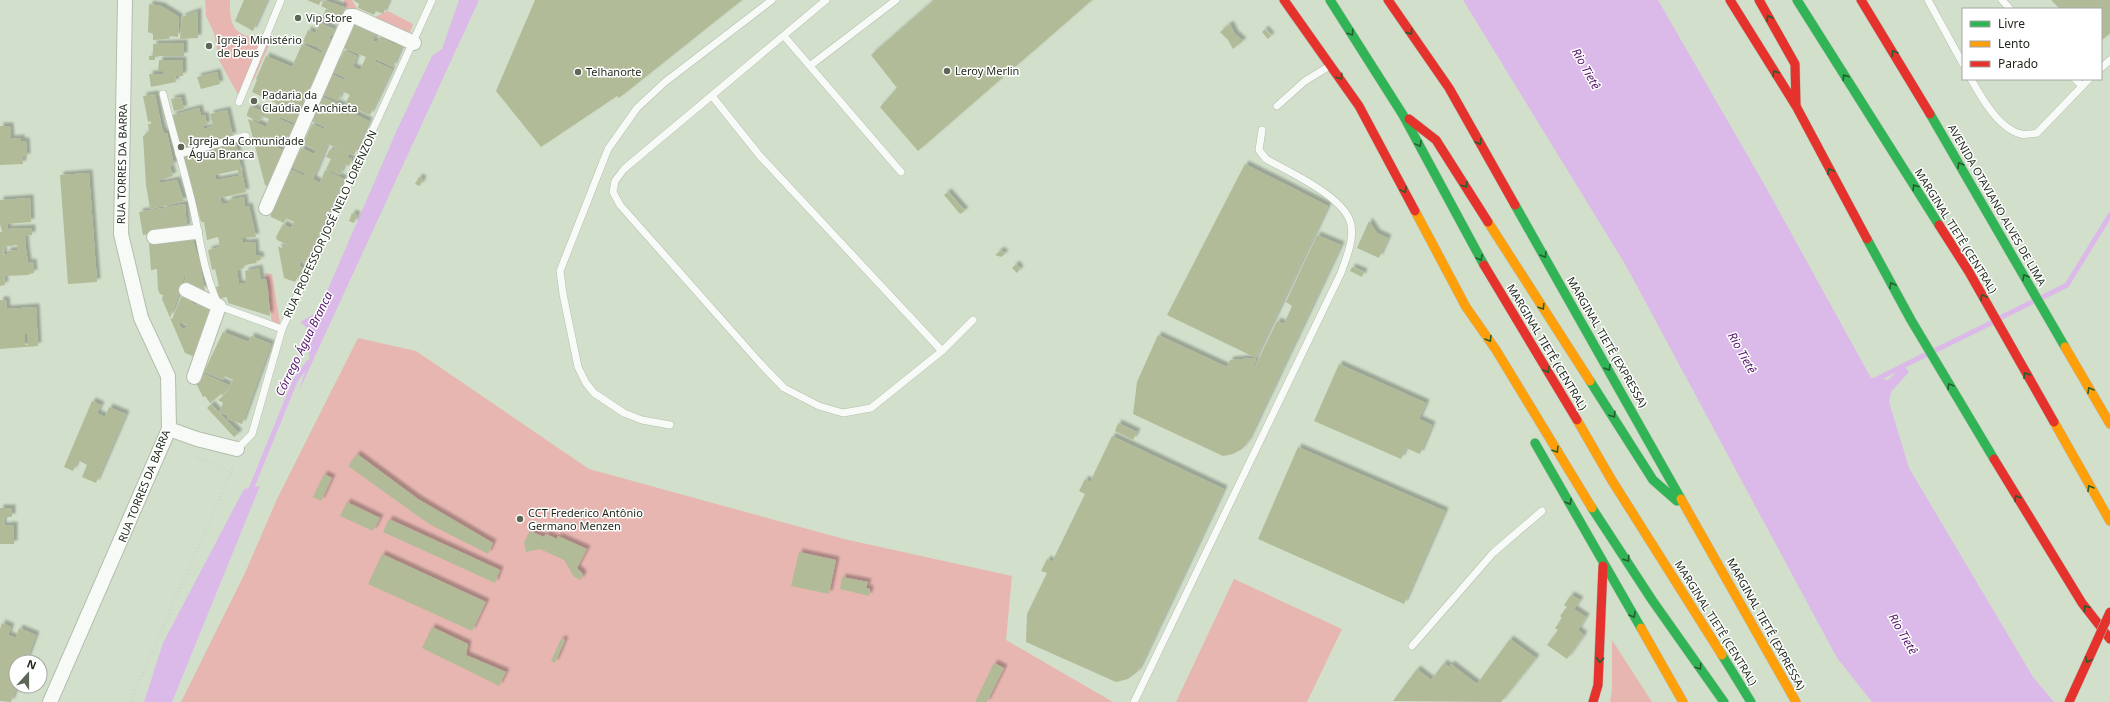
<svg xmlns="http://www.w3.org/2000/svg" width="2110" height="702" font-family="'Noto Sans',sans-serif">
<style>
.green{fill:#e7b6b1}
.water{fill:#dbb9e9}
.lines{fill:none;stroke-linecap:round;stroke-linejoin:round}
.stream{stroke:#dbb9e9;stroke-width:5}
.building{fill:#b2bb98;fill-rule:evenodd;filter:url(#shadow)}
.lane-casing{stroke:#b3bead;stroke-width:8}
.street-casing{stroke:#b3bead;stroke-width:16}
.fast-casing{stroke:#b3bead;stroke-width:10}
.slow-casing{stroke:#b3bead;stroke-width:10}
.jam-casing{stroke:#b3bead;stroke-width:10}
.path{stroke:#ced2cc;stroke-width:2.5;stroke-dasharray:1 3;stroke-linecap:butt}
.lane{stroke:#f8faf7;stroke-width:7}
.street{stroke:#f8faf7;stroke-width:14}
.fast{stroke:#30b455;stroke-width:9}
.slow{stroke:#ff9f0a;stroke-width:9}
.jam{stroke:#e5322d;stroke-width:9}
.jam-bridge-casing{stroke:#b3bead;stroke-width:10;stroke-linecap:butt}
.jam-bridge{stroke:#e5322d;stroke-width:9}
.oneway{stroke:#255f30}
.poi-dot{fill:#5c6757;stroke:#fff;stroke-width:1.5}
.labels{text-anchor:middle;stroke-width:3;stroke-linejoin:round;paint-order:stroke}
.poi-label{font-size:11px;fill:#1d2618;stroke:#fff;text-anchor:start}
.street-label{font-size:11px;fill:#1d2618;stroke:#fff}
.water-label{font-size:12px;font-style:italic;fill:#55146b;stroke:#fff}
</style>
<defs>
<filter id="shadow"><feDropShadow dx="3.5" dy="-3.5" stdDeviation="1" flood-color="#0004"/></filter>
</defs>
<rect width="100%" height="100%" fill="#d2e0cb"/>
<g class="green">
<path d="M205 0H230C229 37 240 32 269 45L255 77 241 100 219 60 214 33 206 16Z"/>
<path d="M344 0H352L358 10 375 17 388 11 413 24 406 44C388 40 344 22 344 0Z"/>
<path d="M265 273 272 274 280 324 272 323Z"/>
<path d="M358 338 416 351 589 469 844 539 1012 576 1006 640 1113 702H181L245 573 277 499Z"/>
<path d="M1234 579 1342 629 1307 702H1176Z"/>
<path d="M1612 640 1652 702H1610L1612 690Z"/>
</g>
<g class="water">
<path d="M459 0H479L299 391 309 359 308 329 300 322 318 312 397 130 432 56 442 49Z"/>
<path d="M1463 0H1658L1768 191 1871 378 1888 380 1904 365 1909 372 1891 392 1889 402 1909 468 2033 677 2054 702H1872L1837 658 1625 264Z"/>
<path d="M260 486 172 702H144L163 643 244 489Z"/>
</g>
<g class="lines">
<g class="stream">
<path d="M2043 297 2067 285 2110 215"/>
<path d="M2000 318 2034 301"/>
<path d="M1936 350 1991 323"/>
<path d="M1871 382 1927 354"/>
<path d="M249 494 295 381 308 363"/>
</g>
</g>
<g class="building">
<path d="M244 0H267L253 31 235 21Z"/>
<path d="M307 0H321L319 5Z"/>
<path d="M324 0 344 7 340 15 321 6Z"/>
<path d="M353 0H389L383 14 376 11 374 15 358 8 359 4Z"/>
<path d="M535 0H742L619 98 617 96 541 147 496 91Z"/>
<path d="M934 0H1092L918 151 880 107 897 88 871 55Z"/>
<path d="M2051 0H2110V33L2101 41V9H2060Z"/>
<path d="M149 4 161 6 179 17 178 37 170 36 169 39 153 40V34L148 32Z"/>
<path d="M326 9 340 15 336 23 322 18Z"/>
<path d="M198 11V38L180 39 182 17Z"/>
<path d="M352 22 376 33 373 41 377 42 380 37 396 45 397 43 402 45 393 67 375 59 374 61 392 69 370 115 353 108V113L369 121 354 155 328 144 325 150 313 179 320 183 325 170 344 179 305 263 301 261 299 266 303 268 295 282 284 278 278 246 281 248 288 245 277 240 276 237 283 224 291 228 294 222 286 218 284 223 271 217 270 210 288 168 305 176 306 174 289 166 293 156 297 158 301 148 314 154 315 152V149L303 144 312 124 324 129 325 127 309 120 320 96 344 106 350 95 342 91 338 101 324 95 326 91 322 89 329 73 345 80 346 78 330 71 335 60 340 61 344 50 357 56 353 67 360 70 366 57 341 47Z"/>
<path d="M320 23 334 29 329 39 333 41 297 124 280 117 279 119 296 126 291 138 286 136 282 146 263 136 259 139 285 151 268 186 265 185 248 119 266 127 269 119 262 116 259 122 247 116V114L250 106 271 115 276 103 252 92 257 80 256 79 266 56 292 67 302 44 322 53 323 51 318 48 319 47 303 42 308 30 315 33Z"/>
<path d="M1230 24 1235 34 1243 41 1233 49 1228 40 1220 32Z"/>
<path d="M1265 29 1271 36 1268 39 1262 32Z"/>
<path d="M184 43V56H155V60H149V56H153V44Z"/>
<path d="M159 60H183V76H175L176 82 151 87 149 74H163V71H158Z"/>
<path d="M217 72 220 84 201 89 197 77Z"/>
<path d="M155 94 162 128 164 133H167L174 165 170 166 173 176 160 180V183L177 180 184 201 150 209 146 185 143 136 149 131 148 124H151V121L148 122 143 96Z"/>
<path d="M181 97 184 109 174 111 171 99Z"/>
<path d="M199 108 201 116 205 115 207 125 203 126 204 129 213 126 210 114 227 110 233 136 181 149 172 115Z"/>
<path d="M0 126H10L11 139 21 138V141H26L27 157H22L23 164 0 165Z"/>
<path d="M236 144 246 192 220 198 222 204 229 203 228 200 244 197 245 207 249 206 256 237 242 238 243 243 255 242 256 255H260L261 260 256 261 257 263 244 265V268L237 270 239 284 246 283 245 271 259 268 261 280 266 279 268 289 270 316 228 303 227 297 218 299 216 287 219 286 215 269 212 270 208 250 220 247 218 237 207 240 204 222H201L182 157ZM238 170V176L216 180 215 175Z"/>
<path d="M335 148 349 154 347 157 352 159 349 166 344 164 340 175 326 169 331 159 326 157 330 149 334 151Z"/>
<path d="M1245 164 1328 206 1256 358 1167 315Z"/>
<path d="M89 173 97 282 68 284 60 175Z"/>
<path d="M419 177 423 179 420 186 415 184Z"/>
<path d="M948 192 965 211 960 214 944 195Z"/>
<path d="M30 198 31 222 7 224 8 229 32 228V235L25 236 26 249 28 263 33 262 34 273 29 274V275L4 276 5 285 0 286V232H2L0 224V200ZM17 245 18 250 7 251V254L3 255V247Z"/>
<path d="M185 204 187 228 165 230 163 207Z"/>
<path d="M162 208 165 232 143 235 139 212Z"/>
<path d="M352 213 357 215 354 223 349 221Z"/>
<path d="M1369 221 1377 233 1388 238 1379 258 1357 248Z"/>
<path d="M1317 235 1341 245 1248 441 1242 449 1233 454 1223 456 1133 414 1137 382 1158 335 1227 367 1230 360 1256 358 1253 371 1277 321 1284 324 1292 306 1286 302Z"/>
<path d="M192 237 200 263 205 291 184 283 186 276H184L182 286 170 318 172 319 183 293 193 297 191 303 197 305 199 300 215 307 195 357 185 353 162 299 163 295 160 294 158 290 157 269 151 270 149 244 172 238ZM180 322 187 325 185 329 179 327Z"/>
<path d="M1001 250 1005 254 1001 257 995 255Z"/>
<path d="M1016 264 1020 269 1017 273 1012 268Z"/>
<path d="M1352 267 1364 272 1362 277 1350 271Z"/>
<path d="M0 300H6L7 309 36 307 38 346 0 349ZM25 334H28V345H25Z"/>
<path d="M223 332 249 342 251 336 271 344 242 424 227 419 228 415 219 413 239 433 234 437 207 408 211 404 219 413 223 403 218 400 227 393 233 380 225 376 223 380 204 372Z"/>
<path d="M1339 364 1426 403 1419 419 1432 425 1420 454 1406 448 1401 459 1314 421Z"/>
<path d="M200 372 229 385 224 395 221 394 210 403 205 396 203 397 196 383Z"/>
<path d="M92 401 101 405 97 413 105 417 109 407 126 414 96 483 82 477 87 465 78 460 73 471 64 467Z"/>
<path d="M1118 423 1137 432 1133 440 1115 431Z"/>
<path d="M1112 436 1224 489 1138 671 1128 679 1116 682 1026 642 1027 614 1047 573 1041 571 1047 559 1052 562 1085 494 1079 491 1085 479 1090 482Z"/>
<path d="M1298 447 1445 511 1404 604 1258 539Z"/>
<path d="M357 454 418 499 493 543 488 554 429 524 348 466Z"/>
<path d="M324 474 332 478 321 501 313 497Z"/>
<path d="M347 502 380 518 373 531 340 516Z"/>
<path d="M0 508H12V517H3V526L14 525V544H0Z"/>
<path d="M389 519 500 570 495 583 383 532Z"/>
<path d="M530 531 544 537 546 534 557 539 558 536 587 549 577 568 583 574 581 580 574 577 564 560 540 549 526 552 524 542Z"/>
<path d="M799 552 836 560 829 594 791 586Z"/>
<path d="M382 554 486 602 472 631 368 584Z"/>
<path d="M842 577 868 582 866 588 870 589 869 596 840 589Z"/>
<path d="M1571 595 1580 600 1574 609 1586 617 1578 630 1584 635 1567 659 1547 645 1558 630 1555 628 1562 618 1560 616 1567 607 1564 605Z"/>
<path d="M2 623 11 627 8 635 16 638 19 628 36 635 26 662H16L17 686 11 702 0 701V629Z"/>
<path d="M432 627 468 644 466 655 506 672 499 686 422 648Z"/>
<path d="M561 639 565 640 555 663 551 661Z"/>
<path d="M1510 639 1536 658 1501 702 1393 701 1417 669 1431 680 1444 663 1449 667 1451 664 1477 684Z"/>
<path d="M994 663 1004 668 987 702H975Z"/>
</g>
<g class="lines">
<defs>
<g id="lane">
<path d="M826 0 624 169 615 181 613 192 620 205 760 363 784 388 819 406 843 413 871 408 942 351 973 320"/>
<path d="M1928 0 1963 64"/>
<path d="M2002 0 2010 9"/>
<path d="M784 36 901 172"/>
<path d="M811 65 896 0"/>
<path d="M2101 68 2110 60"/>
<path d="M1971 79C1981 97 1999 129 2021 134 2025 135 2032 134 2037 133L2089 79"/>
<path d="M2075 79 2082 86"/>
<path d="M163 94C172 130 183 166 192 203 200 237 203 273 219 306L282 329"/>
<path d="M712 96 760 156 942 351"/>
<path d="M239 102 281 0"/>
<path d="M1277 106 1305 81 1328 67"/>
<path d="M179 154 246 136"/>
<path d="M670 425 642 420 624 413 594 393 586 383 578 367 563 294 560 271 608 149 637 108 665 82 772 0"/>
<path d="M237 449 252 434 282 329 432 0"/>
<path d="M1412 646 1493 553 1542 511"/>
<path d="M1134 702 1341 273C1346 258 1354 241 1351 225 1347 198 1289 172 1266 159L1259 150 1262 130"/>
</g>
<g id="street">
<path d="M266 208 350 16H354L414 43"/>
<path d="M154 237 195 232"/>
<path d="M186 290 219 306 194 377"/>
<path d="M169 429 197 439 237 449"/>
<path d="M50 702 169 429 168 376 141 318 121 234 125 0"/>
</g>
<g id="fast">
<path d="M1330 0 1403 115 1484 265"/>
<path d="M1797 0 1939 225"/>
<path d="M1930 114 2065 347"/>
<path d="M1515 205 1681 499"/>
<path d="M1867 239 1911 320 1994 459"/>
<path d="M1590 381 1653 480 1677 501"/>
<path d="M1535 443 1641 628"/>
<path d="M1592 508 1652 600 1724 702"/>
<path d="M1722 655 1751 702"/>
</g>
<g id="slow">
<path d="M1415 211 1466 307 1496 350 1592 508"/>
<path d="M1488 222 1590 381"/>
<path d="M2065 347 2110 424"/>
<path d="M1577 420 1611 479 1722 655"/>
<path d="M2054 422 2110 521"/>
<path d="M1681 499 1796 702"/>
<path d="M1641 628 1683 702"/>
</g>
<g id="jam">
<path d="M1284 0 1359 106 1415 211"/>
<path d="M1388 0 1449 88 1515 205"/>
<path d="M1730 0 1796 106 1867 239"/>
<path d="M1759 0 1795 64 1796 105"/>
<path d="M1861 0 1930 114"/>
<path d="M1409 119 1436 140 1488 222"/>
<path d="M1939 225 1969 272 2054 422"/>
<path d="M1484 265 1577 420"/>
<path d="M1994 459 2082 603 2110 639"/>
<path d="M1593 702 1598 685 1603 566"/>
</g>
</defs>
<use href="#lane" class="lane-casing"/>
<use href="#street" class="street-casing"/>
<use href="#fast" class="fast-casing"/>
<use href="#slow" class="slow-casing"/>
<use href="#jam" class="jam-casing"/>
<g class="path">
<path d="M195 456 231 473"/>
<path d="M231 473 234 463"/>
<path d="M130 702 231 473"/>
</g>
<use href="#lane" class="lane"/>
<use href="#street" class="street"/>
<use href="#fast" class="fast"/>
<use href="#slow" class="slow"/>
<use href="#jam" class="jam"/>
<defs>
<path id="jam-bridge" d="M2069 702 2110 612"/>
</defs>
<use href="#jam-bridge" class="jam-bridge-casing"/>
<use href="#jam-bridge" class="jam-bridge"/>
</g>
<defs><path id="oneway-chevron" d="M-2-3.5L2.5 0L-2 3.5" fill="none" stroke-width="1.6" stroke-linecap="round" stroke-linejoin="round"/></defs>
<g class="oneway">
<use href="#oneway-chevron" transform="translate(1769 18) rotate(-120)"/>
<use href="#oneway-chevron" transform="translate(1410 32) rotate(55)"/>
<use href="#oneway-chevron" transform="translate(1351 33) rotate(57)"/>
<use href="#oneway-chevron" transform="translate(1894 53) rotate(-121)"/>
<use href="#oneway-chevron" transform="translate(1775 73) rotate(-122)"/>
<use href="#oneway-chevron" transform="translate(1340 77) rotate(56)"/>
<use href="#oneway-chevron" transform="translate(1845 77) rotate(-123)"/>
<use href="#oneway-chevron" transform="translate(1479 142) rotate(60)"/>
<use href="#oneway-chevron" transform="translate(1419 144) rotate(62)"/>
<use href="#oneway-chevron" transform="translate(1960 165) rotate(-120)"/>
<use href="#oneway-chevron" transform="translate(1830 171) rotate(-118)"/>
<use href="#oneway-chevron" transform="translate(1465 185) rotate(58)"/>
<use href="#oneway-chevron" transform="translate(1915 187) rotate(-123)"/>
<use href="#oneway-chevron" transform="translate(1404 190) rotate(62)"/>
<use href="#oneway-chevron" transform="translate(1544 255) rotate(60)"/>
<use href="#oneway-chevron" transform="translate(1480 258) rotate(62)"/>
<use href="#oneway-chevron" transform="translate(2025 277) rotate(-120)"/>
<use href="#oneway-chevron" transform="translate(1892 285) rotate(-118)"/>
<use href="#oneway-chevron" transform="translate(1983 297) rotate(-118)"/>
<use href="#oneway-chevron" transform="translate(1542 307) rotate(58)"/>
<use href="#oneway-chevron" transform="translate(1489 339) rotate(59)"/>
<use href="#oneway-chevron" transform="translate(1608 368) rotate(60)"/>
<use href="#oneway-chevron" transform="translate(1547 370) rotate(59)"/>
<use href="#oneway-chevron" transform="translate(2026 375) rotate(-120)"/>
<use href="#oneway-chevron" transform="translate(1950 386) rotate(-121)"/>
<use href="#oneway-chevron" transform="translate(2090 390) rotate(-120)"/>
<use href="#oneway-chevron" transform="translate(1613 415) rotate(57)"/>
<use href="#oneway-chevron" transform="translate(1556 450) rotate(57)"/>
<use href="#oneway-chevron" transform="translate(2090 488) rotate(-120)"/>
<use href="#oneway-chevron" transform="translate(2017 498) rotate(-121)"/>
<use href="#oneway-chevron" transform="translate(1569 502) rotate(61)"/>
<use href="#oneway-chevron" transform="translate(1627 559) rotate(57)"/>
<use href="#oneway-chevron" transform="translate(2086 608) rotate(-128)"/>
<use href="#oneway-chevron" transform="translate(1633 615) rotate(60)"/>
<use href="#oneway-chevron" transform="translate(1600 660) rotate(94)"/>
<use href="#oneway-chevron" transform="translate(2088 660) rotate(114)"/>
<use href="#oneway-chevron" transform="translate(1699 667) rotate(56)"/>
</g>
<g class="poi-dot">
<circle cx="298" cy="18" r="4"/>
<circle cx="209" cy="46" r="4"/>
<circle cx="947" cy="71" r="4"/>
<circle cx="578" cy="72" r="4"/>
<circle cx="254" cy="101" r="4"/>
<circle cx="181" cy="147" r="4"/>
<circle cx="520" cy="519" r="4"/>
</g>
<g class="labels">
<g class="poi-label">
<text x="306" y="22">Vip Store</text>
<text x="217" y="44">Igreja Ministério<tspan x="217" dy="13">de Deus</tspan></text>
<text x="955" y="75">Leroy Merlin</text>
<text x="586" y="76">Telhanorte</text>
<text x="262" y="99">Padaria da<tspan x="262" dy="13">Claúdia e Anchieta</tspan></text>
<text x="189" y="145">Igreja da Comunidade<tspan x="189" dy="13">Água Branca</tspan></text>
<text x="528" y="517">CCT Frederico Antônio<tspan x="528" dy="13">Germano Menzen</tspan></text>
</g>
<g class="street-label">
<text transform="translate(122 164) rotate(-89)" y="4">RUA TORRES DA BARRA</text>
<text transform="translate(1997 205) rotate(60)" y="4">AVENIDA OTAVIANO ALVES DE LIMA</text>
<text transform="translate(330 224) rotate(-65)" y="4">RUA PROFESSOR JOSÉ NELO LORENZON</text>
<text transform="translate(1956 231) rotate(58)" y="4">MARGINAL TIETÊ (CENTRAL)</text>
<text transform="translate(1607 342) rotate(60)" y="4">MARGINAL TIETÊ (EXPRESSA)</text>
<text transform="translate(1547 347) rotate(59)" y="4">MARGINAL TIETÊ (CENTRAL)</text>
<text transform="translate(144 486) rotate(-68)" y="4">RUA TORRES DA BARRA</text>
<text transform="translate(1716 623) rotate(58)" y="4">MARGINAL TIETÊ (CENTRAL)</text>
<text transform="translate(1766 624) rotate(61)" y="4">MARGINAL TIETÊ (EXPRESSA)</text>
</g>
<g class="water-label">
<text transform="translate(1586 69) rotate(61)" y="4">Rio Tietê</text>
<text transform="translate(304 344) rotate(-64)" y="4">Córrego Água Branca</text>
<text transform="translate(1742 353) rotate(61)" y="4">Rio Tietê</text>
<text transform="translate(1903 634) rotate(60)" y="4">Rio Tietê</text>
</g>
</g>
<rect x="1962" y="8" width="140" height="72" fill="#ffffff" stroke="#a5a8a3"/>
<rect x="1970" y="21" width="20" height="6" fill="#30b455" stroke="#a5a8a3"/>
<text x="1998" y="28" font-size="12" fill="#1d2618">Livre</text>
<rect x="1970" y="41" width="20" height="6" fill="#ff9f0a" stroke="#a5a8a3"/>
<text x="1998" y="48" font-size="12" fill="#1d2618">Lento</text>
<rect x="1970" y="61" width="20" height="6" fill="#e5322d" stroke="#a5a8a3"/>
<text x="1998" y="68" font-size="12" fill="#1d2618">Parado</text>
<g transform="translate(28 674) rotate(21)"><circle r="19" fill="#ffffff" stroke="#a5a8a3"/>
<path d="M0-3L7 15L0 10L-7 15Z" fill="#5c6757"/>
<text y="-6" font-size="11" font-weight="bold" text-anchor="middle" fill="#1d2618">N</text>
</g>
</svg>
